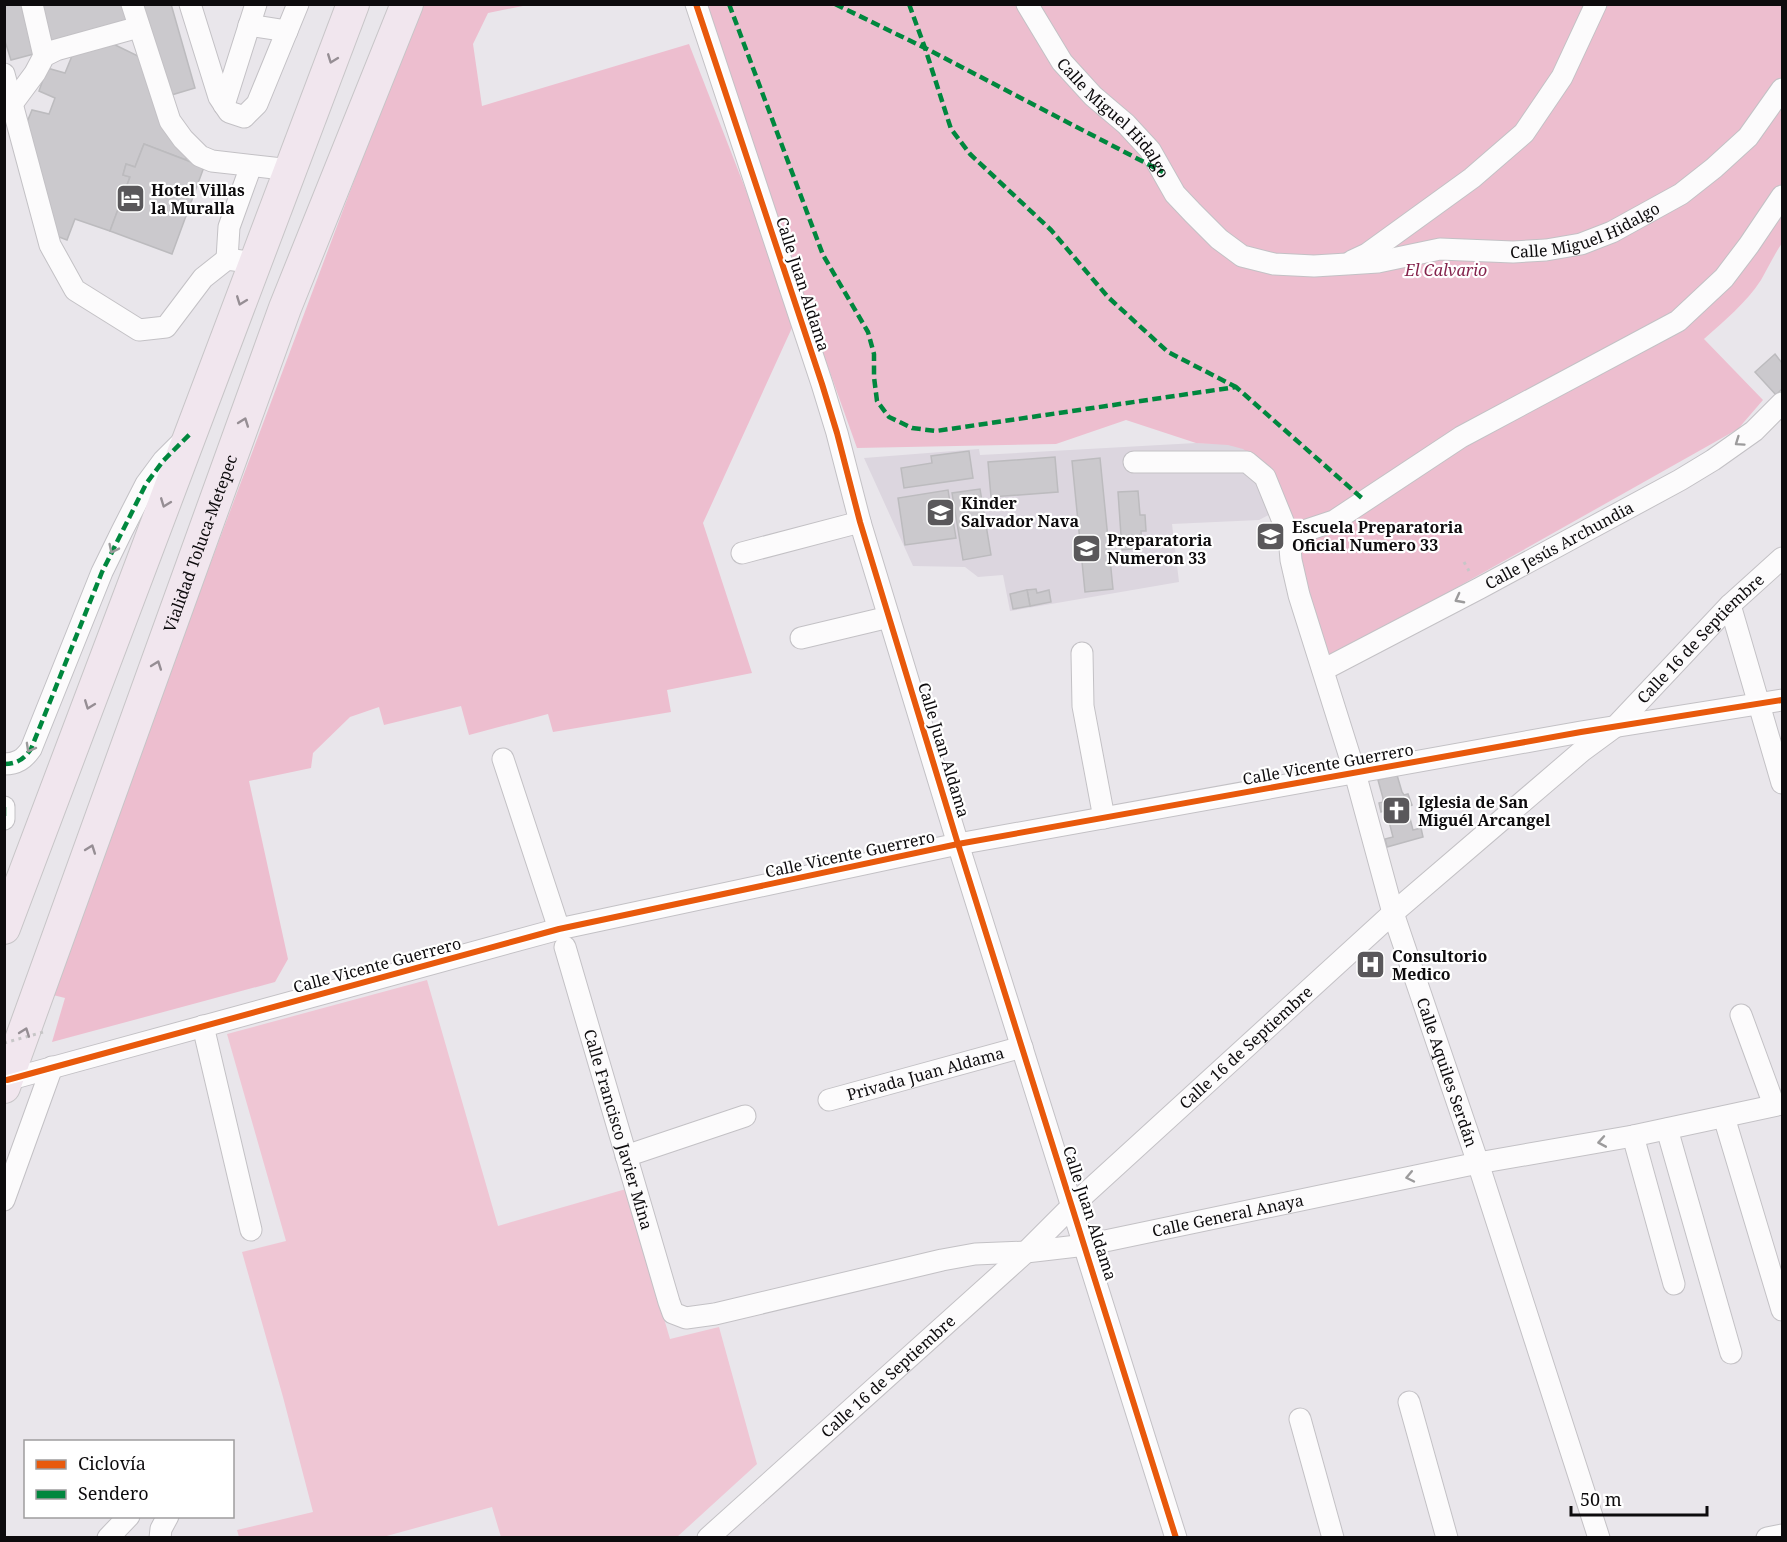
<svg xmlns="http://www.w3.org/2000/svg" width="1787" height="1542" font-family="'Noto Serif',serif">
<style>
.built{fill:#dcd6df}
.green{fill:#efc6d4}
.forest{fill:#edbecf}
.building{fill:#cbc9cd;stroke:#bcbbbe;stroke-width:1.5}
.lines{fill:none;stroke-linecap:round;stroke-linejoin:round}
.minor-casing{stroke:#c3c1c5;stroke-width:23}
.highway-casing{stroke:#c7c5c7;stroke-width:34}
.path{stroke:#c7c6c7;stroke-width:3;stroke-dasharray:3 4.5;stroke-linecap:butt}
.minor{stroke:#fcfbfc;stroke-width:21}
.highway{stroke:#f1e6ee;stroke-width:32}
.path-bridge{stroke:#c7c6c7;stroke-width:3;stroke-dasharray:3 4.5;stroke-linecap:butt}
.quiet{stroke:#00873e;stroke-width:4.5;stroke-dasharray:9 4.5;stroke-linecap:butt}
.cycleway-casing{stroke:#fff;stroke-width:10}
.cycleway{stroke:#e8590c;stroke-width:6}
.oneway{stroke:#968e94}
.oneway2{stroke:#9c9b9c}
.labels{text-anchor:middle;stroke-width:4.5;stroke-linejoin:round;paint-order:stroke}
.street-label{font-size:16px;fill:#0d0b0d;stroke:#fff}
.poi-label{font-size:16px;font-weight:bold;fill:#0d0b0d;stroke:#fff;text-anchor:start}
.park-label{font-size:16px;font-style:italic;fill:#84234c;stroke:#fff}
</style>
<rect width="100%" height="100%" fill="#e9e6eb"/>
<path class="built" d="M1196 443 1228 444 1244 448 1262 461 1282 508 1259 520 1172 524 1179 582 1010 611 1003 575 978 577 965 567 913 566 864 458 979 449 980 455Z"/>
<path class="green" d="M427 980 498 1226 626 1189 670 1339 719 1327 757 1464 677 1537H501L492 1507 383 1537H239L237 1530 313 1512 283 1397 242 1252 286 1241 227 1034Z"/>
<g class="forest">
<path d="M420 5H528L488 13 473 44 482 106 689 44 796 319 703 523 752 673 667 690 671 712 553 732 548 714 469 735 461 706 384 725 379 707 350 717 313 753 311 768 249 781 288 959 275 982 52 1042 65 998 49 994Z"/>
<path d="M699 5H1782V243C1774 255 1768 268 1761 280 1746 303 1724 321 1704 339L1763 400 1738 429 1326 661 1261 462 1243 449 1228 445 1196 443 1126 420 1056 444 857 448Z"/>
</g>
<g class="building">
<path d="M4 4H21L34 54 11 60 4 38Z"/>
<path d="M40 4H128L131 19 51 41Z"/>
<path d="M141 4H171L195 88 168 96Z"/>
<path d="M105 40 140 57 187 151 186 160 144 144 135 167 126 164 123 175 130 177 110 231 75 219 67 240 51 234 25 127 32 110 49 114 55 98 39 91 47 68 65 73 74 51Z"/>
<path d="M144 144 204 167 172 254 110 231 130 177 123 175 126 164 135 167Z"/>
<path d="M1775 354 1782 363V389L1776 395 1755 372Z"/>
<path d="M969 451 973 478 904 488 901 468 932 463 931 456Z"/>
<path d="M1055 457 1058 492 991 497 988 462Z"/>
<path d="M1100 458 1113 589 1085 592 1072 461Z"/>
<path d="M980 489 991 555 963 560 952 493Z"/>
<path d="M948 490 956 538 905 545 898 498Z"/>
<path d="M1138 491 1140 515H1145L1146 531H1141L1142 548 1122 550 1118 492Z"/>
<path d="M1036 589 1037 593 1049 590 1051 602 1030 606 1027 590Z"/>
<path d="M1027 590 1030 606 1013 609 1010 594Z"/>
<path d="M1397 775 1402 792 1404 795 1408 794 1412 805 1407 807 1413 830 1421 828 1423 837 1387 847 1385 839 1393 837 1386 810 1381 812 1379 803 1383 802V798L1378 780Z"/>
</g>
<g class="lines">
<defs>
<g id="minor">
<path d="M32 4 44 56"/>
<path d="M132 4 170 121 183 139 200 156 212 161 291 170"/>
<path d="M190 4 219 97 229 112 244 117 257 104 298 4"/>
<path d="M696 4 822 384 837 433 860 522 958 844 1176 1538"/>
<path id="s1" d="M1027 4 1062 62 1093 96 1126 124 1150 150 1175 194 1193 213 1219 239 1242 256 1274 264 1314 266 1347 264 1378 262 1440 249 1513 252 1546 250 1581 244 1612 232 1681 194 1714 168 1748 137 1782 89"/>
<path d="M249 25 287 31"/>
<path d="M4 74 50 245 75 290 139 330 166 327 203 278 227 259 256 263"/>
<path d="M12 104 35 73 44 56 56 50 139 27"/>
<path d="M224 105 256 4"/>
<path d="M227 259 229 227 251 166"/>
<path d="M1352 261 1367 254 1472 178 1524 133 1562 77 1596 4"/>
<path id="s2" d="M1134 462H1247L1265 477 1289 536 1291 560 1299 595 1355 773 1393 913 1478 1163 1599 1538"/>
<path d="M1289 536 1334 521 1461 437 1678 321 1724 278 1749 245 1782 196"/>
<path d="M742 553 860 522"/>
<path d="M1730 605 1782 783"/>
<path d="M801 638 889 617"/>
<path d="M1082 653 1083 706 1104 818"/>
<path id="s3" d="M1323 670 1480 588 1680 480 1713 460 1754 431 1782 403"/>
<path d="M503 759 559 929"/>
<path d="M4 764C17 764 24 759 31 749L102 572 122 531 146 484 163 461 183 441"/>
<path d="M4 807V819"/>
<path id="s4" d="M565 947 669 1302 673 1313 686 1318 715 1314 942 1260 975 1254 1026 1252 1086 1245 1478 1163 1633 1136 1782 1104"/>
<path d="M1741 1015 1774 1105"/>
<path d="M203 1026 251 1230"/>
<path d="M7 1080 559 929 958 844 1581 732 1782 700"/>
<path id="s5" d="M829 1100 1022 1047"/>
<path d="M1724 1117 1782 1310"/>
<path d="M1667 1129 1731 1353"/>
<path d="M1633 1136 1674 1284"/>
<path d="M626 1156 745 1116"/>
<path d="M4 1200 52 1067"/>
<path d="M1409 1402 1447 1538"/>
<path d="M1300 1419 1333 1538"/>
<path d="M108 1538 129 1516"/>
<path d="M160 1538 161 1529 168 1516"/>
<path id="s6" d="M708 1538 1026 1252 1073 1205 1393 913 1582 751 1616 726 1730 605 1782 558"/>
<path d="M1767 1538 1782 1535"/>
</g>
<g id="highway">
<path d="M4 928 353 4"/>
<path id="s7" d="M4 1087 285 308 407 4"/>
</g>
</defs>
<use href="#minor" class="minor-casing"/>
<use href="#highway" class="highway-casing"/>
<path class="path" d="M1464 562 1469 571"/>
<use href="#minor" class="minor"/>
<use href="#highway" class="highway"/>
<path class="path-bridge" d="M4 1043 47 1031"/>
<g class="quiet">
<path d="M729 4 823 255 868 332 874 354V377L877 401 889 417 912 428 936 431 1236 387 1364 500"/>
<path d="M835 4 925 48 1163 172"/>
<path d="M909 4 925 48 951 129 970 154 1051 230 1108 297 1168 352 1236 387"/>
<path d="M4 764C17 764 24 759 31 749L102 572 146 484 163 461 192 432"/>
<path d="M4 807V819"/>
</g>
<defs>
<g id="cycleway">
<path d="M696 4 822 384 837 433 860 522 958 844 1176 1538"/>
<path d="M7 1080 559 929 958 844 1581 732 1782 700"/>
</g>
</defs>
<use href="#cycleway" class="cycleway-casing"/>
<use href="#cycleway" class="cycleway"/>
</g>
<defs><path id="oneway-chevron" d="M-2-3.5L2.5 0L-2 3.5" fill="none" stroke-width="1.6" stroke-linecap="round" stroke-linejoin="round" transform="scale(1.5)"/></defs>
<g class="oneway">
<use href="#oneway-chevron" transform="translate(332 59) rotate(111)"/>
<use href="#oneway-chevron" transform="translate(241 301) rotate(111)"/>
<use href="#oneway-chevron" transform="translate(244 422) rotate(-70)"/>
<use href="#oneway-chevron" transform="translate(165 503) rotate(111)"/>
<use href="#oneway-chevron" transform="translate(157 665) rotate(-70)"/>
<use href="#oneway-chevron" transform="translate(89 705) rotate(111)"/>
<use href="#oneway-chevron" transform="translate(91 849) rotate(-70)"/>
<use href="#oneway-chevron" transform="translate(25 1032) rotate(-70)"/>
</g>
<g class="oneway2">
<use href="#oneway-chevron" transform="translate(1739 442) rotate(145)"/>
<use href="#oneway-chevron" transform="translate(113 549) rotate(116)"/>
<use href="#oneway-chevron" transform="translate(1459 599) rotate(152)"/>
<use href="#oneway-chevron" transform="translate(30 748) rotate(119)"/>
<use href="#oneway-chevron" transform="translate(1602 1142) rotate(170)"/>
<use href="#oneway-chevron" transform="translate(1410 1177) rotate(168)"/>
</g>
<defs>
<symbol id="hotel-square" viewBox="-11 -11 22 22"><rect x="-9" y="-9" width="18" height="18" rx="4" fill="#5a585b" stroke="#fff"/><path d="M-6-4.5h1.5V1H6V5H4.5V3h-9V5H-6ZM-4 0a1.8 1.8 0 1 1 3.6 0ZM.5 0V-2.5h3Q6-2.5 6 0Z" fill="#fff"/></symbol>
<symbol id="school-square" viewBox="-11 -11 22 22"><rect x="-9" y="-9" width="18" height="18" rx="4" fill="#5a585b" stroke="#fff"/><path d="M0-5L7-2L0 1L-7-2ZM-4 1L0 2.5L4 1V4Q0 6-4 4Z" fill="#fff"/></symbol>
<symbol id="church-square" viewBox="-11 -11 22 22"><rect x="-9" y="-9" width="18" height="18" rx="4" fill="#5a585b" stroke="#fff"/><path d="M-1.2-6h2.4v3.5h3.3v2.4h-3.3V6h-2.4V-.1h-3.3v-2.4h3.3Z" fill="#fff"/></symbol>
<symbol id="hospital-square" viewBox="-11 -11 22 22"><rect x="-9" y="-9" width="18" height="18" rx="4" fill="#5a585b" stroke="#fff"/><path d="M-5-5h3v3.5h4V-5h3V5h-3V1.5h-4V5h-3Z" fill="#fff"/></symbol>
</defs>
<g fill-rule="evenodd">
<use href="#hotel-square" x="114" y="182" width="33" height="33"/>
<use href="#school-square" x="924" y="496" width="33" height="33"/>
<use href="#school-square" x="1254" y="520" width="33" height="33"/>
<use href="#school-square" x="1070" y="532" width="33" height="33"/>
<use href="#church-square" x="1380" y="794" width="33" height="33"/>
<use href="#hospital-square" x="1354" y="948" width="33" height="33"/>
</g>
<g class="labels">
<g class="street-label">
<text dy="6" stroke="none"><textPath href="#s1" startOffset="144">Calle Miguel Hidalgo</textPath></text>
<text dy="6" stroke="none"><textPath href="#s1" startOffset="684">Calle Miguel Hidalgo</textPath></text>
<text transform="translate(803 284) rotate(72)" y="6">Calle Juan Aldama</text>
<text dy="6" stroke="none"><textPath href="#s7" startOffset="578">Vialidad Toluca-Metepec</textPath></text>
<text dy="6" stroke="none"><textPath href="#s3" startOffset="267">Calle Jesús Archundia</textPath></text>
<text dy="6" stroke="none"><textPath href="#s6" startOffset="1340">Calle 16 de Septiembre</textPath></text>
<text transform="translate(944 750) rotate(73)" y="6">Calle Juan Aldama</text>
<text transform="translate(1328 764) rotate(-10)" y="6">Calle Vicente Guerrero</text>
<text transform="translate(850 854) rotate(-12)" y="6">Calle Vicente Guerrero</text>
<text transform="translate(377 965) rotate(-15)" y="6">Calle Vicente Guerrero</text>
<text dy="6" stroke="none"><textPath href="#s6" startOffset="728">Calle 16 de Septiembre</textPath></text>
<text dy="6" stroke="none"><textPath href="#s5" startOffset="100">Privada Juan Aldama</textPath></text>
<text dy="6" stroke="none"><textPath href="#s2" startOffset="760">Calle Aquiles Serdán</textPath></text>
<text dy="6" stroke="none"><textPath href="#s4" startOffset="190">Calle Francisco Javier Mina</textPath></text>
<text transform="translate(1090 1213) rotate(72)" y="6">Calle Juan Aldama</text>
<text dy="6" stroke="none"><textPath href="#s4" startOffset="948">Calle General Anaya</textPath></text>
<text dy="6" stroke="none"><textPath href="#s6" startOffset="242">Calle 16 de Septiembre</textPath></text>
</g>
<g class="poi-label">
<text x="151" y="196">Hotel Villas<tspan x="151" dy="18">la Muralla</tspan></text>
<text x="961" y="509">Kinder<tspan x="961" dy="18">Salvador Nava</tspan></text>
<text x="1292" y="533">Escuela Preparatoria<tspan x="1292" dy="18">Oficial Numero 33</tspan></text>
<text x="1107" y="546">Preparatoria<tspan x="1107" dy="18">Numeron 33</tspan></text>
<text x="1418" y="808">Iglesia de San<tspan x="1418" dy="18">Miguél Arcangel</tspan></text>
<text x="1392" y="962">Consultorio<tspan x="1392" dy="18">Medico</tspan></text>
</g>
<g class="park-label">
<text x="1446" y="276">El Calvario</text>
</g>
</g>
<rect width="1787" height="1542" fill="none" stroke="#0d0b0d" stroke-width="12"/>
<rect x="24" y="1440" width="210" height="78" fill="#ffffff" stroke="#9e9d9e" stroke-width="1.5"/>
<rect x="36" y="1460" width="30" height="9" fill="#e8590c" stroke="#9e9d9e" stroke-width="1.5"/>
<text x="78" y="1470" font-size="18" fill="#0d0b0d">Ciclovía</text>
<rect x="36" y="1490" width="30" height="9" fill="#00873e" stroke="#9e9d9e" stroke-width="1.5"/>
<text x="78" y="1500" font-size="18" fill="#0d0b0d">Sendero</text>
<path d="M1571 1506v9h136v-9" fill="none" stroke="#0d0b0d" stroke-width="3"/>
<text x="1580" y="1506" font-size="18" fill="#0d0b0d" stroke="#ffffff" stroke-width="4.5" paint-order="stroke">50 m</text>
</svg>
